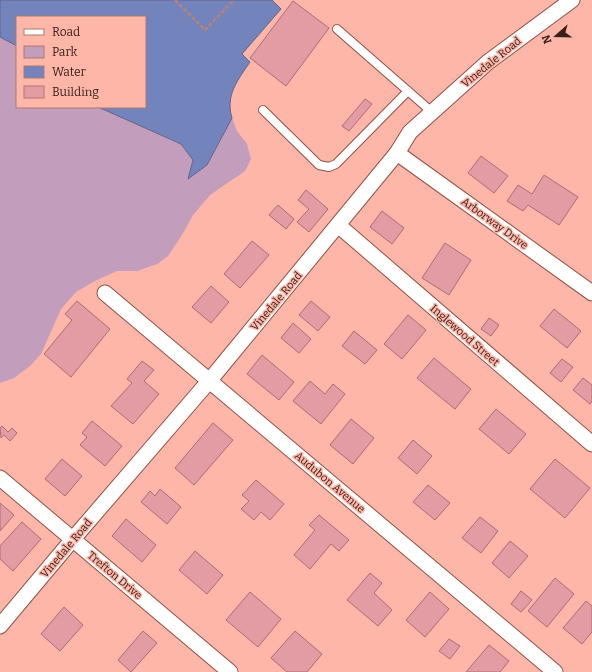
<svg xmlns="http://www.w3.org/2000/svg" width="592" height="672" font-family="Bitter,serif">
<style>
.green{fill:#c29dbc}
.water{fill:#7383bb;stroke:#62658b}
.building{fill:#e39ca4;stroke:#ae6b73}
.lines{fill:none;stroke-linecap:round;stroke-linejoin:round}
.service-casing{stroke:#8f5145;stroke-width:10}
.minor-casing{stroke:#8f5145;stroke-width:17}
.path{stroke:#b98276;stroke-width:2.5;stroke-dasharray:4 2;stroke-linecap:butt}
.service{stroke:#fff;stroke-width:8}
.minor{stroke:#fff;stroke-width:15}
.labels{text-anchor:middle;stroke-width:3;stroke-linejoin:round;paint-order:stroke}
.street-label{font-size:11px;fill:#3a201a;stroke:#fdb6a8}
</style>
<rect width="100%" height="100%" fill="#fdb6a8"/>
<path class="green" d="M0 37 17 46V107H98L181 144 193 160 188 179 207 165 232 118 237 131 247 144 251 159 245 171 210 195 193 215 182 235 168 256 157 264 137 271H117L95 281 76 292 61 309 41 354 30 366 14 378 0 383Z"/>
<path class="water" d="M0 0H272L281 9 242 54 250 62C238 80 225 95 232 118L207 165 188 179 193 160 181 144 98 107H145V17H17V46L0 37Z"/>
<g class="building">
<path d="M293 1 329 28 286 86 250 58Z"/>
<path d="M365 99 372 104 349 131 342 126Z"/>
<path d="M481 156 508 176 494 193 468 173Z"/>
<path d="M544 175 578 197 559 225 528 205 523 211 507 201 518 185 532 194Z"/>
<path d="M306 190 328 209 309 232 297 222 309 209 298 200Z"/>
<path d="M278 205 294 219 286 229 269 215Z"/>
<path d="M382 211 404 228 392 244 370 227Z"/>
<path d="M252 241 269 255 240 288 224 274Z"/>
<path d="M445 243 471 260 449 295 422 278Z"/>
<path d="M211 286 229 302 211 323 192 307Z"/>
<path d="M77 301 110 329 71 377 44 354 72 320 65 314Z"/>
<path d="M311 301 330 317 318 331 299 315Z"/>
<path d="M554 309 581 331 567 348 540 326Z"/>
<path d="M408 315 426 330 402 359 384 344Z"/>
<path d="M489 318 499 325 491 336 481 329Z"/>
<path d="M293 323 311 339 299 353 281 338Z"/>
<path d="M354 331 377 350 365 364 342 346Z"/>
<path d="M262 355 294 382 279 400 247 374Z"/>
<path d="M434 358 471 389 455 409 417 378Z"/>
<path d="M562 359 573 367 561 382 550 373Z"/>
<path d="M142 361 154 370 144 381 159 394 133 424 111 406 132 383 127 379Z"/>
<path d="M583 378 592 385V401L590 404 573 390Z"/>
<path d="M310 381 325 394 333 384 345 394 321 424 293 401Z"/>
<path d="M496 409 526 434 509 454 479 429Z"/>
<path d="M351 419 374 438 353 464 330 445Z"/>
<path d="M92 421 122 446 105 466 80 445 87 437 82 433Z"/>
<path d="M213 423 233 440 194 485 175 468Z"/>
<path d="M2 426 8 432 12 428 17 433 10 441 4 435 1 438 0 428Z"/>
<path d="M413 440 432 456 417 474 398 458Z"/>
<path d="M62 459 82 476 65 496 45 479Z"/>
<path d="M555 459 590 488 565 518 530 489Z"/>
<path d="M256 480 284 504 270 520 261 512 254 520 241 509 249 501 242 495Z"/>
<path d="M428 485 450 503 435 520 413 502Z"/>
<path d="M160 489 181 507 167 524 141 502 150 491 155 496Z"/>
<path d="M0 503 14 515 0 531Z"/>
<path d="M319 515 349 540 339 551 331 544 310 569 294 555 315 530 309 525Z"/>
<path d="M480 517 498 531 481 553 462 538Z"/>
<path d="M126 519 156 545 142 562 112 536Z"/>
<path d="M22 522 41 539 13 571 0 559V546Z"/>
<path d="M510 541 528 556 509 578 492 563Z"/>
<path d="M195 551 223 575 207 594 179 570Z"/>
<path d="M370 573 382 583 374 593 392 610 378 626 347 600Z"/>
<path d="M555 578 574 594 547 627 528 611Z"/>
<path d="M521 591 532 600 521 612 511 604Z"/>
<path d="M250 592 281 619 258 647 226 620Z"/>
<path d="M430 592 449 609 425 637 406 620Z"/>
<path d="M586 601 592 606V632L582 644 563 628Z"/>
<path d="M64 607 83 625 60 651 41 634Z"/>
<path d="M143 631 157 643 131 672 118 660Z"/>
<path d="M295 631 322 654 307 672H287L271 658Z"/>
<path d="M449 639 460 646 450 659 439 651Z"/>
<path d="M489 645 509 661 500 672H466Z"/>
</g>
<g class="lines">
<defs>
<g id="service">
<path d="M337 29 432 112"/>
<path d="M263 110 319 165 329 167 336 164 408 91"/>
</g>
<g id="minor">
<path d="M397 153 592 293"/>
<path d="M338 225 592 444"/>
<path d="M105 293 555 672"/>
<path d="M0 478 230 672"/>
<path d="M0 626 73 539 210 380 397 153 410 132 488 62 572 0"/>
</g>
</defs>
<use href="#service" class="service-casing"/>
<use href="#minor" class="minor-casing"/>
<path class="path" d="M175 0 205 30 234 0"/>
<use href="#service" class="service"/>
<use href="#minor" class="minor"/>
</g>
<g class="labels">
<g class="street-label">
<text transform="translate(491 62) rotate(-39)" y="4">Vinedale Road</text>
<text transform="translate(495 223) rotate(36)" y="4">Arborway Drive</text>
<text transform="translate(276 301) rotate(-50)" y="4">Vinedale Road</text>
<text transform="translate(465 335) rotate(41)" y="4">Inglewood Street</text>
<text transform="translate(330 482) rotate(40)" y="4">Audubon Avenue</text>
<text transform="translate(66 548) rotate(-50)" y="4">Vinedale Road</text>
<text transform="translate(115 575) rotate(40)" y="4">Trefton Drive</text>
</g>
</g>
<rect x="16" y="16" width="130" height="92" fill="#fdb6a8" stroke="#af7a6f"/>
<rect x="24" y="29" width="20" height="6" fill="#ffffff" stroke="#af7a6f"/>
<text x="52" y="36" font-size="12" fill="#3a201a">Road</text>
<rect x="24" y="46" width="20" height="12" fill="#c29dbc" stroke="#af7a6f"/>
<text x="52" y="56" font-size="12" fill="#3a201a">Park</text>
<rect x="24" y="66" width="20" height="12" fill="#7383bb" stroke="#af7a6f"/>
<text x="52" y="76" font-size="12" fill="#3a201a">Water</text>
<rect x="24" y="86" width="20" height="12" fill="#e39ca4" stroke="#af7a6f"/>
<text x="52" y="96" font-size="12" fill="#3a201a">Building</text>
<g transform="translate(556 36) rotate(250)" stroke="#fdb6a8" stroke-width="3" paint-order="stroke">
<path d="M0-3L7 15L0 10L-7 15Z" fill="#3a201a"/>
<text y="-6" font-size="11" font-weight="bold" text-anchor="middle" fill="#3a201a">N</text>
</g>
</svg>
